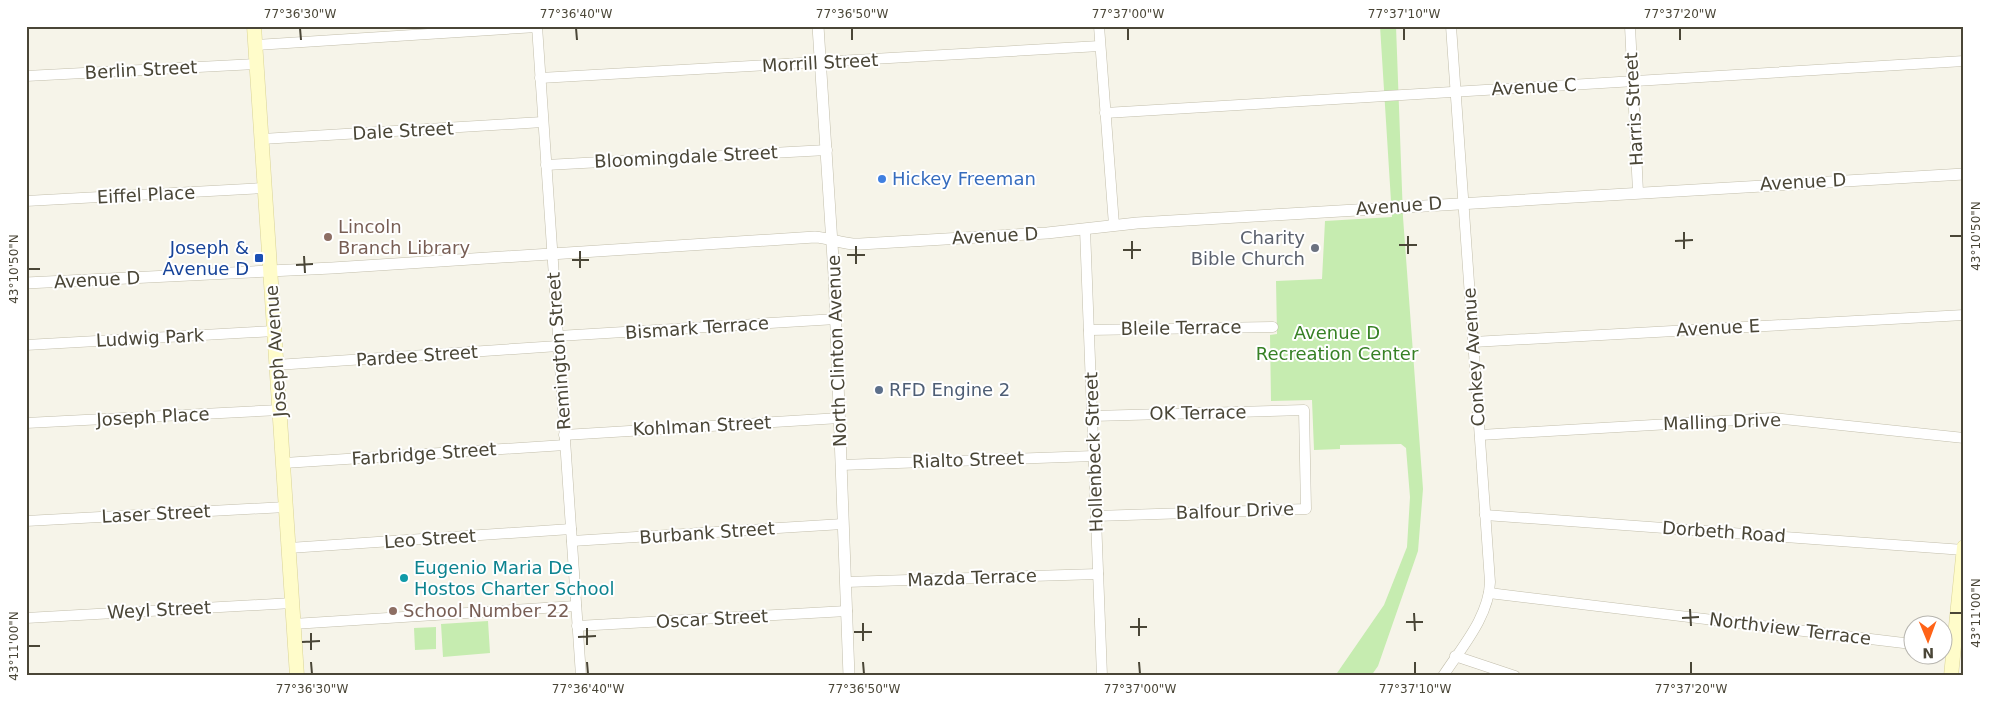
<svg xmlns="http://www.w3.org/2000/svg" width="1990" height="702" font-family="'DejaVu Sans',sans-serif">
<style>
.green{fill:#c6ecb0}
.lines{fill:none;stroke-linecap:round;stroke-linejoin:round}
.minor-casing{stroke:#c2beab;stroke-width:11}
.tertiary-casing{stroke:#c2beab;stroke-width:12}
.secondary-casing{stroke:#d9d396;stroke-width:15}
.minor{stroke:#fff;stroke-width:10}
.tertiary{stroke:#fff;stroke-width:11}
.secondary{stroke:#fffcca;stroke-width:14}
.ticks{fill:none;stroke:#4a4637;stroke-width:2}
.shop-dot{fill:#3f7fe0;stroke:#fff;stroke-width:2}
.education-dot{fill:#8d6e63;stroke:#fff;stroke-width:2}
.worship-dot{fill:#6b7280;stroke:#fff;stroke-width:2}
.transit-dot{fill:#1a4fb4;stroke:#fff;stroke-width:2}
.service-dot{fill:#5c6f8a;stroke:#fff;stroke-width:2}
.culture-dot{fill:#0f9aa8;stroke:#fff;stroke-width:2}
.labels{text-anchor:middle;stroke-width:4;stroke-linejoin:round;paint-order:stroke}
.street-label{font-size:18px;fill:#4a4637;stroke:#fff}
.shop-label{font-size:18px;fill:#366cbe;stroke:#fff;text-anchor:start}
.education-label{font-size:18px;fill:#785e54;stroke:#fff;text-anchor:start}
.worship-label{font-size:18px;fill:#5b616d;stroke:#fff;text-anchor:end}
.transit-label{font-size:18px;fill:#164399;stroke:#fff;text-anchor:end}
.park-label{font-size:18px;fill:#378125;stroke:#fff}
.service-label{font-size:18px;fill:#4e5e75;stroke:#fff;text-anchor:start}
.culture-label{font-size:18px;fill:#0d838f;stroke:#fff;text-anchor:start}
.neatline{fill:none;stroke:#4a4637;stroke-width:2}
.ticks-label{font-size:12px;text-anchor:middle;fill:#4a4637}
</style>
<rect width="100%" height="100%" fill="#f6f4e9"/>
<g class="green">
<path d="M1380 26H1396L1403 217 1423 489 1418 551 1378 666 1371 676H1335L1384 605 1407 547 1410 497 1406 448 1401 444 1340 445V449L1314 450 1312 400 1271 401 1270 335 1277 334 1276 281 1322 279 1325 221 1392 217Z"/>
<path d="M488 621 490 653 443 657 441 624Z"/>
<path d="M436 627V649L415 650 414 628Z"/>
</g>
<g class="lines">
<defs>
<g id="minor">
<path d="M537 26 581 676"/>
<path d="M1099 26 1114 225"/>
<path d="M1630 26 1638 192"/>
<path d="M256 45 537 27"/>
<path d="M26 76 257 64"/>
<path d="M540 78 1100 46"/>
<path d="M1105 113 1964 61"/>
<path d="M262 139 543 122"/>
<path d="M546 165 827 150"/>
<path d="M26 201 265 188"/>
<path d="M1085 229 1102 676"/>
<path d="M1089 330 1273 327"/>
<path d="M558 336 836 319"/>
<path d="M1473 342 1964 315"/>
<path d="M26 345 274 331"/>
<path d="M276 365 558 346"/>
<path d="M1093 416 1304 410 1306 509 1096 516"/>
<path d="M26 423 280 410"/>
<path d="M564 435 840 418"/>
<path d="M1480 435 1773 418 1964 438"/>
<path d="M284 463 565 445"/>
<path d="M841 465 1094 456"/>
<path d="M1485 515 1964 550"/>
<path d="M26 521 286 507"/>
<path d="M572 541 843 524"/>
<path d="M289 548 571 529"/>
<path d="M846 582 1098 574"/>
<path d="M1489 593 1912 644"/>
<path d="M26 618 292 603"/>
<path d="M293 624 576 606"/>
<path d="M577 626 847 611"/>
<path d="M1455 656 1515 676"/>
<path d="M1443 676C1461 648 1489 617 1490 582L1451 26"/>
</g>
<g id="tertiary">
<path d="M818 26 834 275 849 676"/>
<path d="M26 283 332 268 815 237C831 238 844 245 860 244L1047 233 1137 223 1964 174"/>
</g>
<g id="secondary">
<path d="M254 26 297 676"/>
<path d="M1951 676 1964 547"/>
</g>
</defs>
<use href="#minor" class="minor-casing"/>
<use href="#tertiary" class="tertiary-casing"/>
<use href="#secondary" class="secondary-casing"/>
<use href="#minor" class="minor"/>
<use href="#tertiary" class="tertiary"/>
<use href="#secondary" class="secondary"/>
</g>
<path class="ticks" d="M300 28 301 40M576 28 577 40M852 28V40M1128 28V40M1404 28V40M1680 28V40M1684 232V249M1408 236V254M1950 236H1962M1132 241V259M1675 241 1693 240M1399 245H1417M856 246V264M1123 250H1141M580 251V268M847 255H865M304 256 305 273M572 260H589M296 265 313 264M28 269H40M1690 609 1691 626M1414 613 1415 631M1950 613H1962M1139 618V636M1682 618 1699 617M1406 622H1423M863 623V641M1130 627H1147M587 628V645M854 632H872M311 633V650M578 637 596 636M302 642 320 641M28 646H40M311 662 312 674M587 662 588 674M863 662 864 674M1139 662 1140 674M1415 662V674M1691 662V674"/>
<circle class="shop-dot" cx="882" cy="179" r="5"/>
<g class="education-dot">
<circle cx="328" cy="237" r="5"/>
<circle cx="393" cy="611" r="5"/>
</g>
<circle class="worship-dot" cx="1315" cy="248" r="5"/>
<rect class="transit-dot" x="254" y="253" width="10" height="10" rx="2.5"/>
<circle class="service-dot" cx="879" cy="390" r="5"/>
<circle class="culture-dot" cx="404" cy="578" r="5"/>
<g class="labels">
<g class="street-label">
<text transform="translate(820 63) rotate(-3)" y="6">Morrill Street</text>
<text transform="translate(141 70) rotate(-3)" y="6">Berlin Street</text>
<text transform="translate(1534 87) rotate(-3)" y="6">Avenue C</text>
<text transform="translate(1634 109) rotate(-93)" y="6">Harris Street</text>
<text transform="translate(403 131) rotate(-3)" y="6">Dale Street</text>
<text transform="translate(686 157) rotate(-3)" y="6">Bloomingdale Street</text>
<text transform="translate(1803 182) rotate(-3)" y="6">Avenue D</text>
<text transform="translate(146 195) rotate(-3)" y="6">Eiffel Place</text>
<text transform="translate(1399 206) rotate(-4)" y="6">Avenue D</text>
<text transform="translate(995 236) rotate(-3)" y="6">Avenue D</text>
<text transform="translate(97 280) rotate(-3)" y="6">Avenue D</text>
<text transform="translate(697 328) rotate(-4)" y="6">Bismark Terrace</text>
<text transform="translate(1181 328) rotate(-1)" y="6">Bleile Terrace</text>
<text transform="translate(1718 328) rotate(-3)" y="6">Avenue E</text>
<text transform="translate(150 338) rotate(-3)" y="6">Ludwig Park</text>
<text transform="translate(276 351) rotate(-94)" y="6">Joseph Avenue</text>
<text transform="translate(559 351) rotate(-94)" y="6">Remington Street</text>
<text transform="translate(837 351) rotate(-92)" y="6">North Clinton Avenue</text>
<text transform="translate(417 356) rotate(-4)" y="6">Pardee Street</text>
<text transform="translate(1474 357) rotate(-94)" y="6">Conkey Avenue</text>
<text transform="translate(1198 413) rotate(-1)" y="6">OK Terrace</text>
<text transform="translate(153 417) rotate(-3)" y="6">Joseph Place</text>
<text transform="translate(1722 422) rotate(-2)" y="6">Malling Drive</text>
<text transform="translate(702 426) rotate(-3)" y="6">Kohlman Street</text>
<text transform="translate(1094 452) rotate(-92)" y="6">Hollenbeck Street</text>
<text transform="translate(424 454) rotate(-4)" y="6">Farbridge Street</text>
<text transform="translate(968 460) rotate(-2)" y="6">Rialto Street</text>
<text transform="translate(1235 511) rotate(-2)" y="6">Balfour Drive</text>
<text transform="translate(156 514) rotate(-3)" y="6">Laser Street</text>
<text transform="translate(1724 532) rotate(4)" y="6">Dorbeth Road</text>
<text transform="translate(707 533) rotate(-4)" y="6">Burbank Street</text>
<text transform="translate(430 539) rotate(-4)" y="6">Leo Street</text>
<text transform="translate(972 578) rotate(-2)" y="6">Mazda Terrace</text>
<text transform="translate(159 610) rotate(-3)" y="6">Weyl Street</text>
<text transform="translate(712 619) rotate(-3)" y="6">Oscar Street</text>
<text transform="translate(1790 629) rotate(7)" y="6">Northview Terrace</text>
</g>
<g class="shop-label">
<text x="892" y="185">Hickey Freeman</text>
</g>
<g class="education-label">
<text x="338" y="233">Lincoln<tspan x="338" dy="21">Branch Library</tspan></text>
<text x="403" y="617">School Number 22</text>
</g>
<g class="worship-label">
<text x="1305" y="244">Charity<tspan x="1305" dy="21">Bible Church</tspan></text>
</g>
<g class="transit-label">
<text x="249" y="254">Joseph &amp;<tspan x="249" dy="21">Avenue D</tspan></text>
</g>
<g class="park-label">
<text x="1337" y="339">Avenue D<tspan x="1337" dy="21">Recreation Center</tspan></text>
</g>
<g class="service-label">
<text x="889" y="396">RFD Engine 2</text>
</g>
<g class="culture-label">
<text x="414" y="574">Eugenio Maria De<tspan x="414" dy="21">Hostos Charter School</tspan></text>
</g>
</g>
<rect width="1990" height="702" fill="none" stroke="#ffffff" stroke-width="55"/>
<g transform="translate(1928 640) rotate(179)"><circle r="24" fill="#ffffff" stroke="#b7b5af"/>
<path d="M0-4L9 19L0 12L-9 19Z" fill="#ff6317"/>
<text y="-8" font-size="14" font-weight="bold" text-anchor="middle" fill="#4a4637">N</text>
</g>
<rect x="28" y="28" width="1934" height="646" class="neatline"/>
<g class="ticks-label">
<text x="300" y="18">77°36'30"W</text>
<text x="576" y="18">77°36'40"W</text>
<text x="852" y="18">77°36'50"W</text>
<text x="1128" y="18">77°37'00"W</text>
<text x="1404" y="18">77°37'10"W</text>
<text x="1680" y="18">77°37'20"W</text>
<text transform="translate(1976 236) rotate(-90)" y="4">43°10'50"N</text>
<text transform="translate(14 269) rotate(-90)" y="4">43°10'50"N</text>
<text transform="translate(1976 613) rotate(-90)" y="4">43°11'00"N</text>
<text transform="translate(14 646) rotate(-90)" y="4">43°11'00"N</text>
<text x="312" y="693">77°36'30"W</text>
<text x="588" y="693">77°36'40"W</text>
<text x="864" y="693">77°36'50"W</text>
<text x="1140" y="693">77°37'00"W</text>
<text x="1415" y="693">77°37'10"W</text>
<text x="1691" y="693">77°37'20"W</text>
</g>
</svg>
